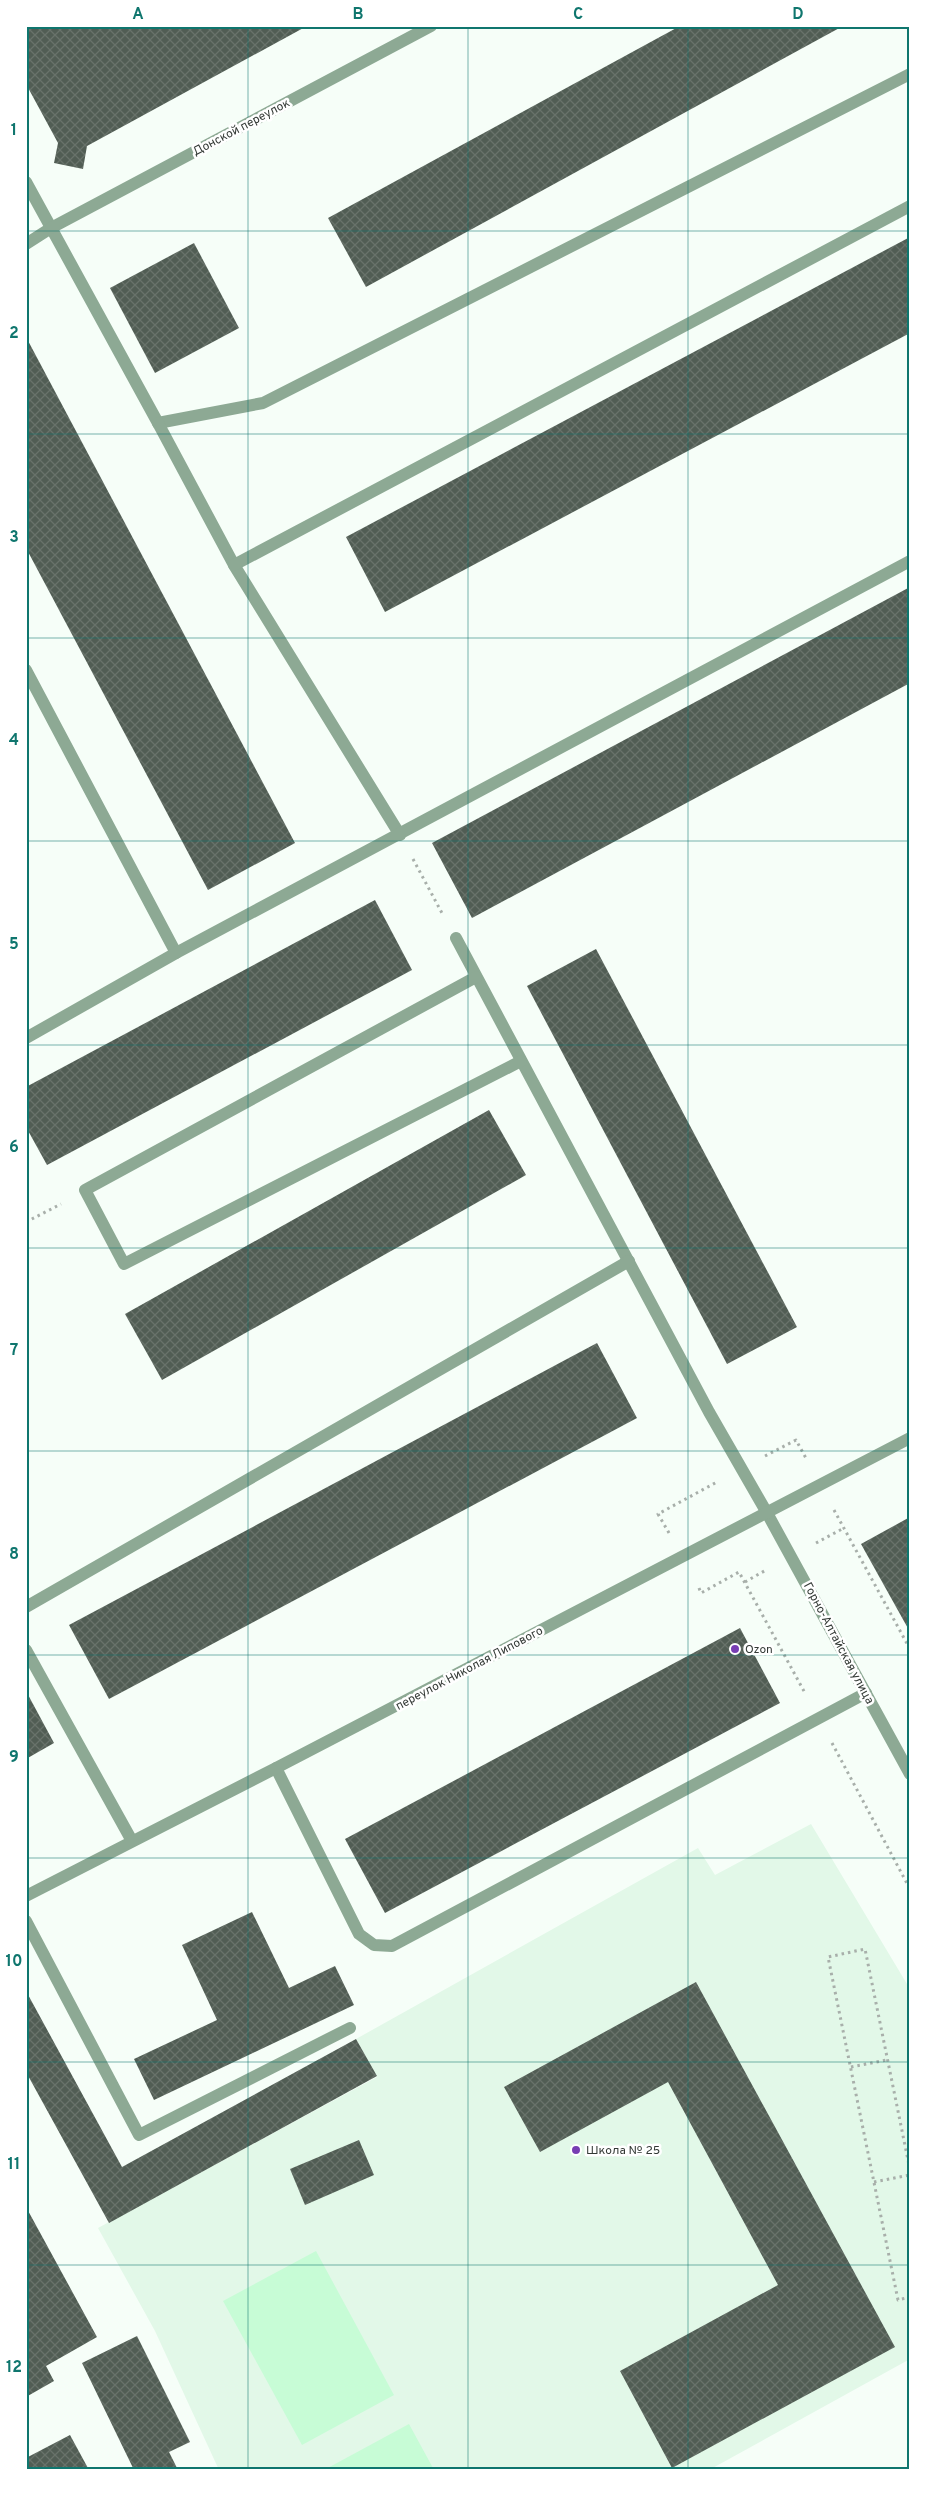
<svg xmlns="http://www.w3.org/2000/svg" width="936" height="2496" font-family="Overpass,sans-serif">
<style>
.built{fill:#e2f8e8}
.grass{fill:#c7fcd6}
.building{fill:url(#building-cross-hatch)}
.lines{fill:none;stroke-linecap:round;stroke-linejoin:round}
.path{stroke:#a8afaa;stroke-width:3;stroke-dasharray:2.5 4;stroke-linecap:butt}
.service{stroke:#8da994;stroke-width:12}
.minor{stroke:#8da994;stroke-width:12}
.grid{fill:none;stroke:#0f766e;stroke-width:1;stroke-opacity:0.55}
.poi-dot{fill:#783db3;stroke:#fff;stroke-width:2}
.labels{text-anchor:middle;stroke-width:5;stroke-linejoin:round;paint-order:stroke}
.street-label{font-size:12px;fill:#333935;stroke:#fff}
.poi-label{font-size:12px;fill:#333935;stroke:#fff;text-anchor:start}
.neatline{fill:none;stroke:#0f766e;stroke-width:2}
.grid-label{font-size:16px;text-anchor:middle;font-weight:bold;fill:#0f766e}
</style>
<defs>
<pattern id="building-cross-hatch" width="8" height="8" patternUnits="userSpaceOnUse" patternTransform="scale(1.25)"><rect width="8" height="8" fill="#515d54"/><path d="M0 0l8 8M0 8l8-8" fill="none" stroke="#68726a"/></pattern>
</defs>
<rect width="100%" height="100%" fill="#f6fef8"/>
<path class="built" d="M811 1824 910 1989V2359L709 2470H219L155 2331 98 2228 377 2077 356 2039 698 1848 715 1875Z"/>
<g class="grass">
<path d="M316 2251 394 2395 302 2445 223 2301Z"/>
<path d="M409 2424 433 2468 430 2470H324Z"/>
</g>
<g class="building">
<path d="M26 26H307L87 146 83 169 54 163 58 143 26 84Z"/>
<path d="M680 26H843L366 287 328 218Z"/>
<path d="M910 237V333L385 612 346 537Z"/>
<path d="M194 243 239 328 155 373 110 288Z"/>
<path d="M26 337 295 843 208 890 26 548Z"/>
<path d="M910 587V683L472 918 432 843Z"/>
<path d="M375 900 412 970 47 1165 26 1127V1087Z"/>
<path d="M596 949 797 1327 727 1364 527 986Z"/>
<path d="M489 1110 526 1175 162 1380 125 1314Z"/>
<path d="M597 1343 637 1418 109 1699 69 1625Z"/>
<path d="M910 1517V1632L861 1544Z"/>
<path d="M740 1628 780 1703 385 1913 345 1839Z"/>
<path d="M26 1691 54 1743 26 1759Z"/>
<path d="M252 1912 289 1988 335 1966 354 2005 154 2100 134 2059 217 2020 182 1945Z"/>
<path d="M696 1982 895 2347 672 2468 620 2371 778 2285 668 2082 540 2152 504 2087Z"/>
<path d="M26 1991 122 2167 356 2039 377 2076 109 2223 26 2072Z"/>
<path d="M359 2140 374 2175 305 2205 290 2169Z"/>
<path d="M26 2207 97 2337 46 2366 54 2381 26 2397Z"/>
<path d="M137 2336 190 2442 169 2452 178 2470H134L82 2363Z"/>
<path d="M70 2435 89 2470H26V2458Z"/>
</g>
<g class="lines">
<g class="path">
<path d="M413 859 443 915"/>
<path d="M26 1222 61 1204"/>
<path d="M765 1456 796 1440 807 1460"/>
<path d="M834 1510 910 1649"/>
<path d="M669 1533 658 1514 717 1482"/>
<path d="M816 1543 844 1528"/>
<path d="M745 1582 766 1570"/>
<path d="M699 1588 701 1593 739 1572 805 1693"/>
<path d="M832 1743 910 1889"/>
<path d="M851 2067 887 2060"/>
<path d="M910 2170 865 1949 828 1957 898 2300 910 2297"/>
<path d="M874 2182 910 2175"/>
</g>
<g class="service">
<path d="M26 182 158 423 263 403 910 74"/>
<path d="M26 244 51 228"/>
<path d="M158 423 234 565 400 835"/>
<path d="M234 565 910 206"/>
<path d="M26 670 176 953"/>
<path d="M456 938 709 1412 767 1513"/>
<path d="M476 977 85 1190 124 1264 521 1061"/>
<path d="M26 1038 176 953 910 561"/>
<path d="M26 1607 629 1261"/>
<path d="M26 1650 132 1841"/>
<path d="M276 1768 359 1934 374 1945 392 1946 866 1693"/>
<path d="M26 1921 139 2135 350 2028"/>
</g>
<g class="minor">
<path d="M51 228 431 26"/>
<path d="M767 1513 910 1774"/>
<path d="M26 1896 276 1768 910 1438"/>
</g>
</g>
<path class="grid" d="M248 26V2470M468 26V2470M688 26V2470M26 231H910M26 434H910M26 638H910M26 841H910M26 1045H910M26 1248H910M26 1451H910M26 1655H910M26 1858H910M26 2062H910M26 2265H910"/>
<g class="poi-dot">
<circle cx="735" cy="1649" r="5"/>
<circle cx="576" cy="2150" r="5"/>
</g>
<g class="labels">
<g class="street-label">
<text transform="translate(241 127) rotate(-28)" y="4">Донской переулок</text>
<text transform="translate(839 1643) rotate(62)" y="4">Горно-Алтайская улица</text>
<text transform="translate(469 1668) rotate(-28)" y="4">переулок Николая Липового</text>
</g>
<g class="poi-label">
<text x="745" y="1653">Ozon</text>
<text x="586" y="2154">Школа № 25</text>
</g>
</g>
<rect width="936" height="2496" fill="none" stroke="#ffffff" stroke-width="55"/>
<rect x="28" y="28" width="880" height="2440" class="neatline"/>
<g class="grid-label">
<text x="138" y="19">A</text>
<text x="358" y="19">B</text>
<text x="578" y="19">C</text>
<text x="798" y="19">D</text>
<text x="14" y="135">1</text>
<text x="14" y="338">2</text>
<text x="14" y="542">3</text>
<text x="14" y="745">4</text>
<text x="14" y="949">5</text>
<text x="14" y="1152">6</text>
<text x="14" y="1355">7</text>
<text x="14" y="1559">8</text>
<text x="14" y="1762">9</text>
<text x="14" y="1966">10</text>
<text x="14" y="2169">11</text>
<text x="14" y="2372">12</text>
</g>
</svg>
